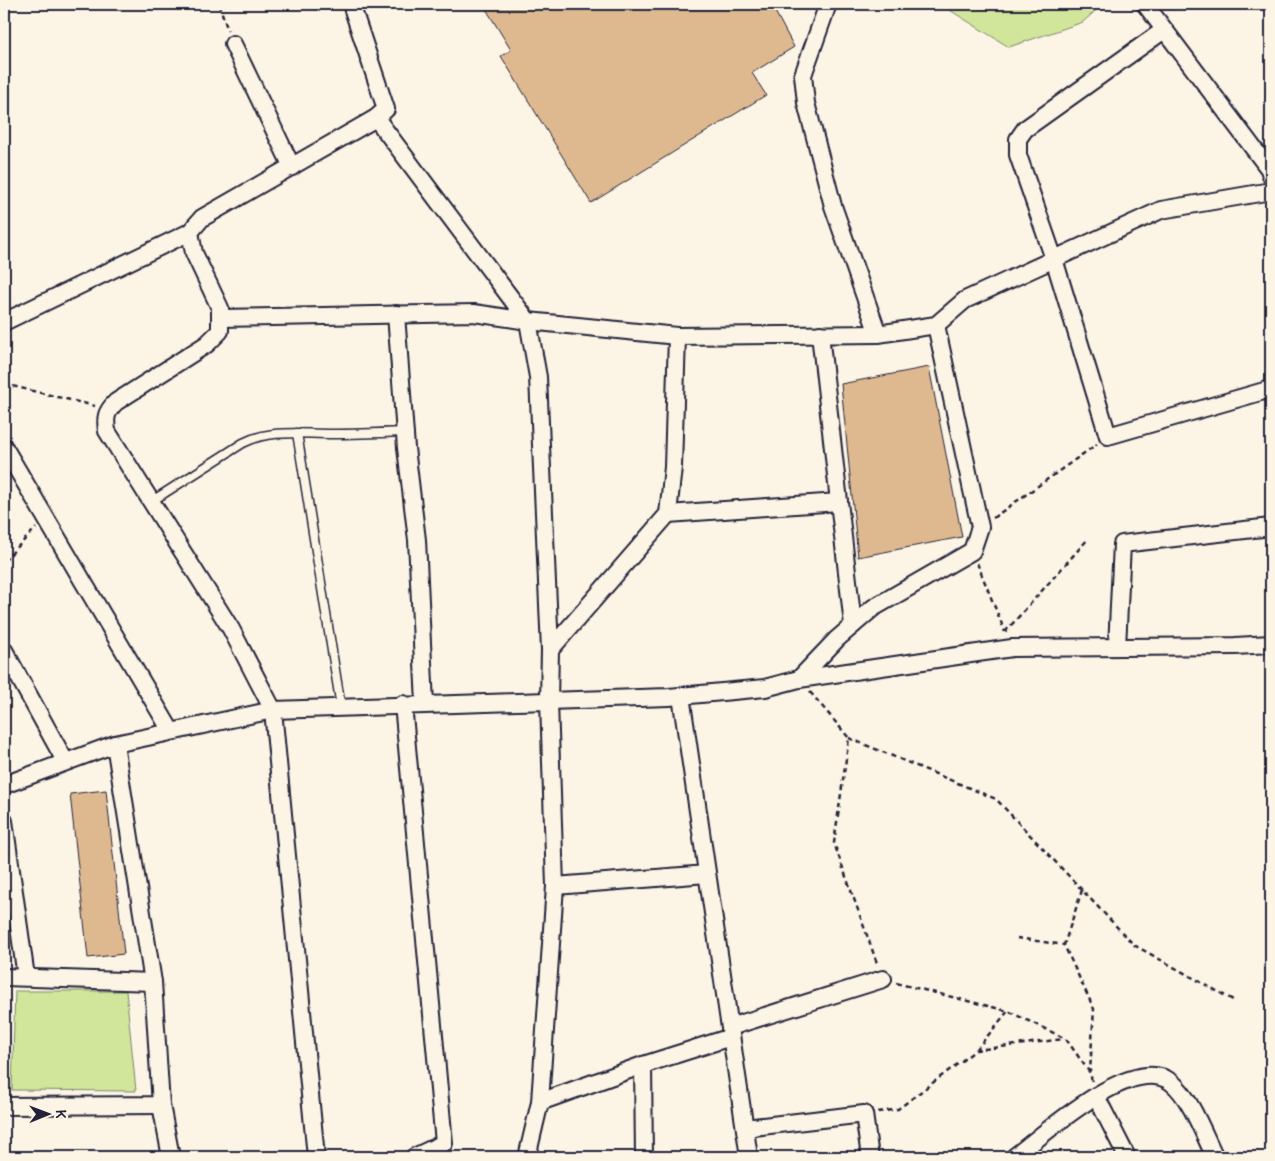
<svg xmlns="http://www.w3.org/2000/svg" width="1275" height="1161" font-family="Pangolin,sans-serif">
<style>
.green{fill:#d1e69b;stroke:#7a846b}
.building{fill:#deb990;stroke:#22223b}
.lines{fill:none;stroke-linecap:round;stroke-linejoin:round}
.service-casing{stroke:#22223b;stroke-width:11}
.minor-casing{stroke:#22223b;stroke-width:20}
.path{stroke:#22223b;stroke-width:2.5;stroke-dasharray:5 4;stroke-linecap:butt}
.service{stroke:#fcf5e5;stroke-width:8}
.minor{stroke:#fcf5e5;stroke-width:16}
</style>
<rect width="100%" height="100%" fill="#fcf5e5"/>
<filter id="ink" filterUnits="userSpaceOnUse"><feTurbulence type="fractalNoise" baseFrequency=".02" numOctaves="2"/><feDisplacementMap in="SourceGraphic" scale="10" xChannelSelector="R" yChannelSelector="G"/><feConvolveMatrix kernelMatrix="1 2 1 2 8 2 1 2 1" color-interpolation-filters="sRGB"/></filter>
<g filter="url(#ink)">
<g class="green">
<path d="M940 4H1103L1083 22 1009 47Z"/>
<path d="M15 991H126L136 1091 12 1090Z"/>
</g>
<g class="building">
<path d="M483 4H771L794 47 752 73 766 95 591 203 501 56 511 50Z"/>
<path d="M929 367 962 537 858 557 841 384Z"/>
<path d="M106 790 124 954 88 958 70 794Z"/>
</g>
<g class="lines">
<defs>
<g id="service">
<path d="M297 433 341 707"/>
<path d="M152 501 243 443C271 429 300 434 331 434 355 434 380 433 404 432"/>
</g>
<g id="minor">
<path d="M828 4 803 75 806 103 833 206 878 334 936 325 965 300 1161 210 1271 191"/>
<path d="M1145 4 1269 169 1271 176"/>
<path d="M1164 30 1025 129 1018 139V155L1054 259 1108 436 1271 389"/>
<path d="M233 44 292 167"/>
<path d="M376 118 528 321 677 336 878 334"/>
<path d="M396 314 406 448 417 540 425 704"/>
<path d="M220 318 474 313 528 321 538 377 550 650 549 701 555 886 540 1102 527 1157"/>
<path d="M4 322 190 232"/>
<path d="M820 334 853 625"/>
<path d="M4 447 171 731"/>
<path d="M668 514 839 502"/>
<path d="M1117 647 1122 544 1271 527"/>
<path d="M4 650 65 761"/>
<path d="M550 650 668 514 673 467 677 336"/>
<path d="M799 679 1012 648 1235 646 1271 644"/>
<path d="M681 696 749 1157"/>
<path d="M403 704 444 1143 414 1157"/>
<path d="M4 785 115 744 273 710 669 697 765 688 799 679 837 639 873 608 972 551 980 527 936 325"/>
<path d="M4 821 26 977"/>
<path d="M555 886 707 874"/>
<path d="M4 977 153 982"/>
<path d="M730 1027 883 979"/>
<path d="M643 1065 644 1157"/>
<path d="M1096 1096 1127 1157"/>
<path d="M540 1102 643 1065 731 1037"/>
<path d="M161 1105 171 1157"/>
<path d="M4 1106 161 1105 153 982 115 744"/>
<path d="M745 1128 864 1114 870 1157"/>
<path d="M316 1157 273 710 231 629 107 431C105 417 106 412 116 402L207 344 220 331V308L194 253 190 232 202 218 376 118 386 109 351 4"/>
<path d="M1014 1157C1045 1134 1132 1053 1171 1082 1190 1096 1205 1137 1215 1157"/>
</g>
</defs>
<use href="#service" class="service-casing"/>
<use href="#minor" class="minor-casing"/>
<g class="path">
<path d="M219 4 228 31"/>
<path d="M4 384 95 406"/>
<path d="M993 518 1097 444"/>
<path d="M4 561 36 528"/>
<path d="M977 563 1005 632"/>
<path d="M1005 632 1088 539"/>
<path d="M810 692 849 738 834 843 878 966"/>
<path d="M849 738 996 799 1134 945 1233 1000"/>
<path d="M1082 890 1064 945 1094 1009 1090 1071"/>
<path d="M1017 938 1064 945"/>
<path d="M896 983 1008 1011 1066 1039 1090 1073 1092 1081"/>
<path d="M976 1050 1008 1011"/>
<path d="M878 1112 898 1109 976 1050 1064 1039"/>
</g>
<use href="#service" class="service"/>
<use href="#minor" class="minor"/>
</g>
</g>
<rect width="1275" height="1161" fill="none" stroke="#fcf5e5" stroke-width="20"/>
<rect x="10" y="10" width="1255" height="1141" fill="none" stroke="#22223b" stroke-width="2" filter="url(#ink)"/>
<g transform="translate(48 1114) rotate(89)" stroke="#fcf5e5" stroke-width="4" paint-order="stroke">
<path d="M0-4L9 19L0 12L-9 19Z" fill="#22223b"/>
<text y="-8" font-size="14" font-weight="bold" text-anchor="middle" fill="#22223b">K</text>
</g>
</svg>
